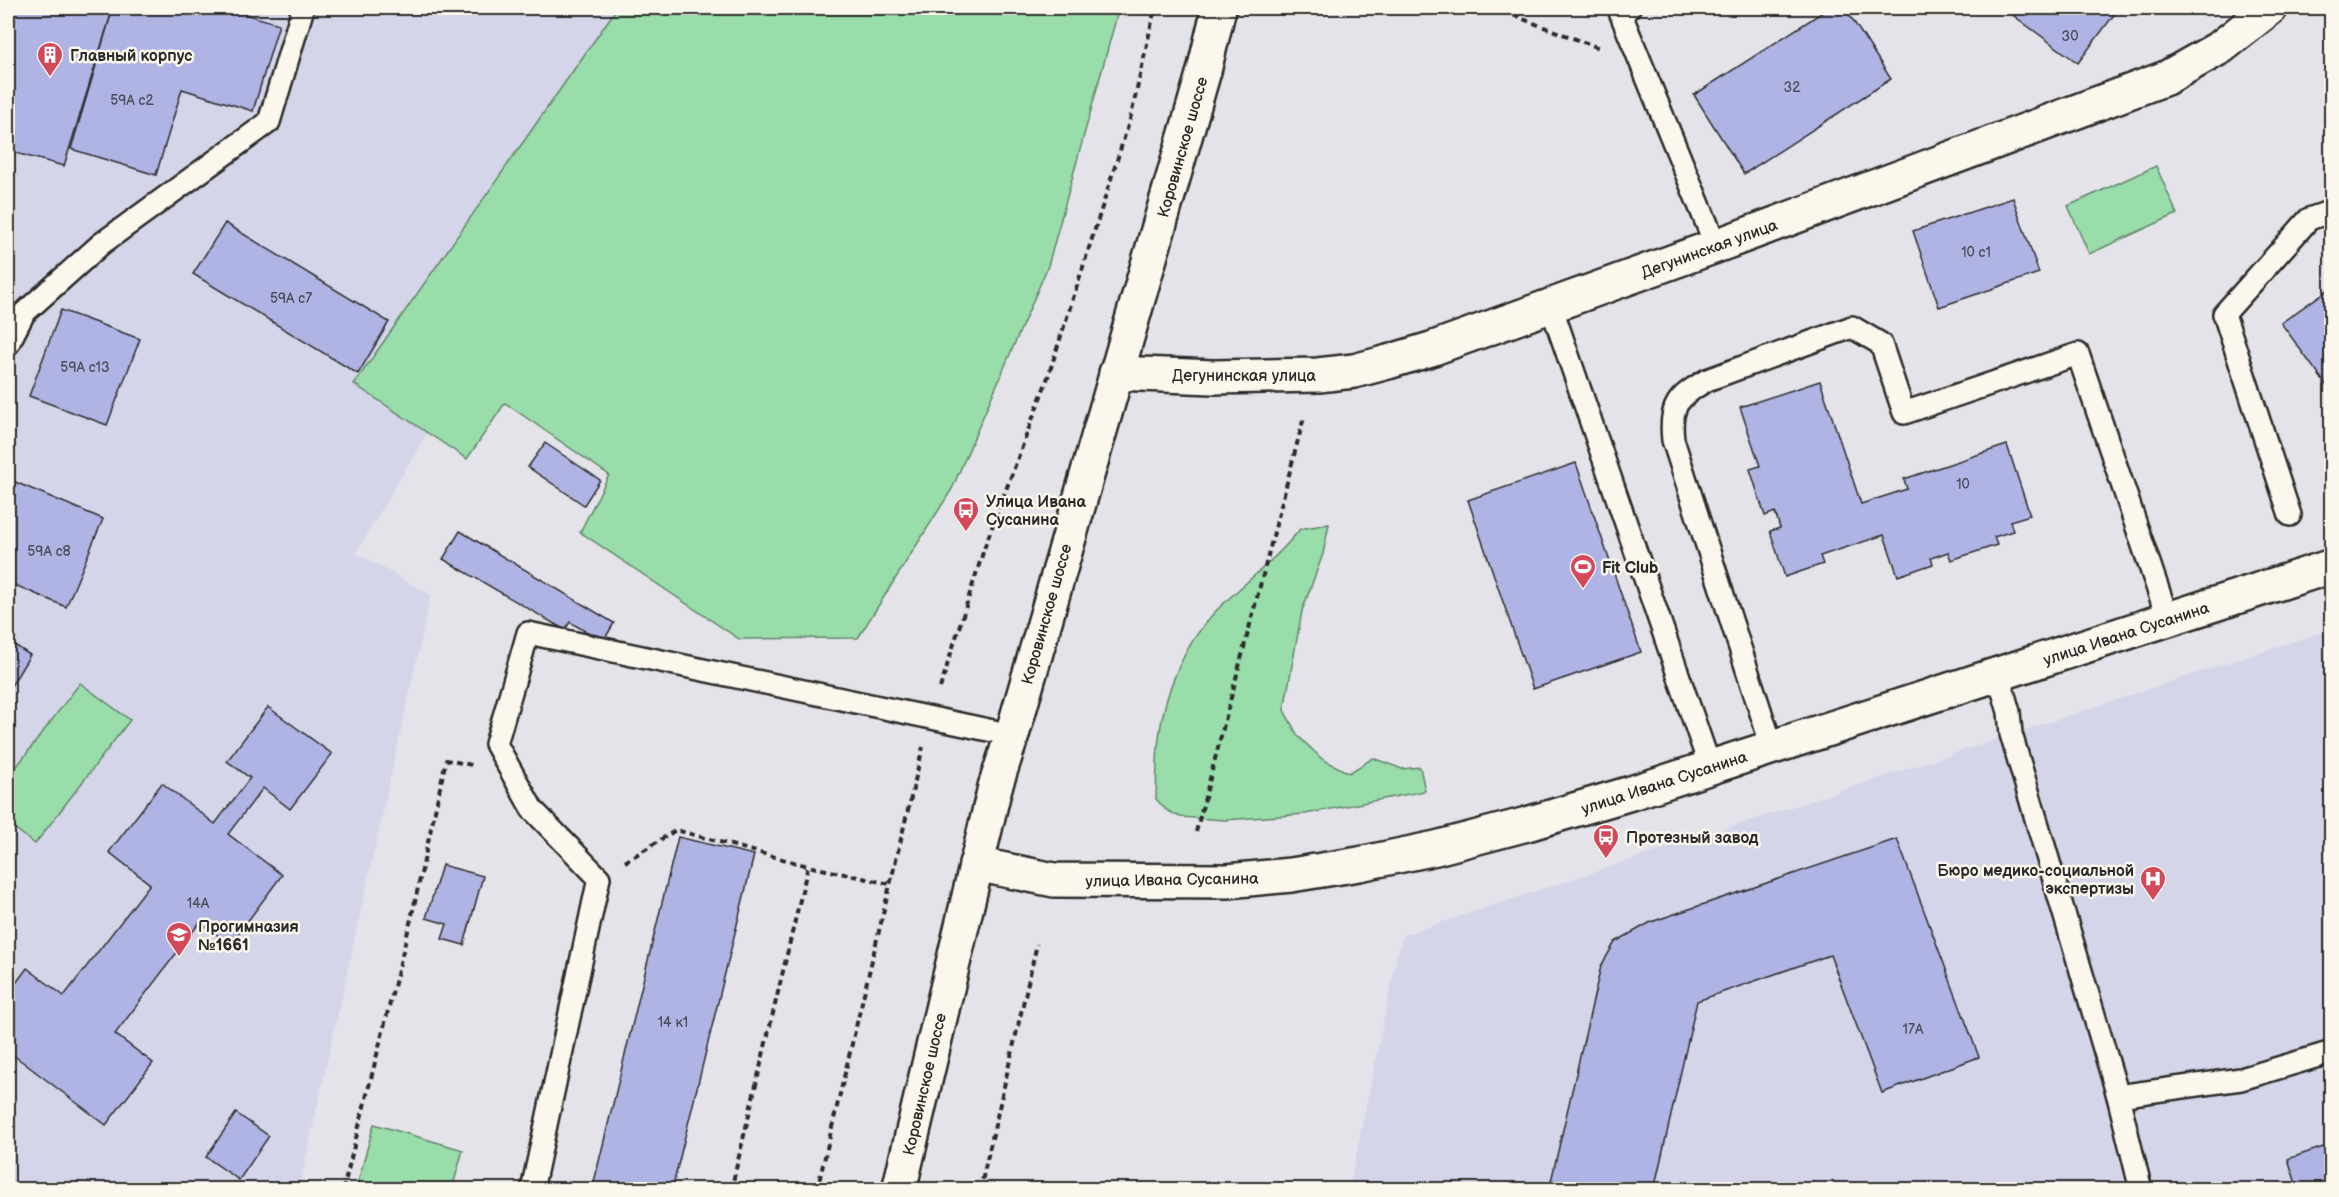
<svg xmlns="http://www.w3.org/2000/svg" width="2339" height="1197" font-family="'Balsamiq Sans',sans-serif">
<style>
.built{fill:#d4d5e8}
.green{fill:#98ddaa;stroke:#62846a;stroke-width:1.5}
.building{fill:#afb4e5;stroke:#2b2b2b;stroke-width:1.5}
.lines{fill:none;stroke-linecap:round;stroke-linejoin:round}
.service-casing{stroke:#2b2b2b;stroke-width:26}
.minor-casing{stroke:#2b2b2b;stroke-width:38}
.tertiary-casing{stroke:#2b2b2b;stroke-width:38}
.secondary-casing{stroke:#2b2b2b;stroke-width:38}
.path{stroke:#2b2b2b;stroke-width:4;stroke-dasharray:6 4.5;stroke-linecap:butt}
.service{stroke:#fbf7ec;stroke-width:21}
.minor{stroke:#fbf7ec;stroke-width:33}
.tertiary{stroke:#fbf7ec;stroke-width:33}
.secondary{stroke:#fbf7ec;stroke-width:33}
.labels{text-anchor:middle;stroke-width:5;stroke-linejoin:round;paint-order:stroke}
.number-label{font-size:14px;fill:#4c4d5a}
.poi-label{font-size:16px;font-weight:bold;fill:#2b2b2b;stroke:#fbf7ec;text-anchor:start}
.street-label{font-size:16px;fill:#2b2b2b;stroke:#fbf7ec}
</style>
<rect width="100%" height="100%" fill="#e4e3ea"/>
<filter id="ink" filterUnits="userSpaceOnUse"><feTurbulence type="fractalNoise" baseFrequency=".0167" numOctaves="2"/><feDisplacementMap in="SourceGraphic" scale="12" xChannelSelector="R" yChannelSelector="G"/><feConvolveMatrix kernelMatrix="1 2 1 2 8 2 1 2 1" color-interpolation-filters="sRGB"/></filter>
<g filter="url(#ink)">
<g class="built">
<path d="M8 8H1119L1048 266 952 489 858 638 739 639 580 532 609 475 505 403 467 459 427 433 356 553 431 595 299 1189H8Z"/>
<path d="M2331 629V1189L1349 1190 1396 960 1403 935Z"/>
</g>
<g class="green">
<path d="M617 8H1119L1048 266 952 489 858 638 739 639 580 532 609 475 505 403 467 459 354 384Z"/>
<path d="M2156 166 2177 214 2089 254 2068 206Z"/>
<path d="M1329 524 1323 554 1302 611 1284 710 1298 736 1322 759 1349 773 1373 758 1402 769 1420 767 1425 791 1305 814 1225 820 1180 817 1166 810 1156 799C1157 779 1156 758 1159 738 1164 694 1183 646 1214 613 1242 584 1274 562 1300 529Z"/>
<path d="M80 683 130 720 35 844 8 823V778Z"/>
<path d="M374 1124 463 1150 452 1189H356Z"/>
</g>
<g class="building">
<path d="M8 8H113L64 166 8 151Z"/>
<path d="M113 8H224L279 24 253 111 182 89 156 175 71 149Z"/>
<path d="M1829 8H1845L1891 79 1744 174 1694 95Z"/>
<path d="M2003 8H2119L2078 63Z"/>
<path d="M2013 198 2039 273 1939 307 1913 231Z"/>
<path d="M225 223 389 322 358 374 193 274Z"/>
<path d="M2332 287V393L2281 323Z"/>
<path d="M61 310 140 339 107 425 29 396Z"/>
<path d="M1820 381 1861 504 1907 489 1904 479 2007 445 2030 515 2010 521 2013 531 1994 537 1997 545 1951 560 1948 552 1931 558 1933 564 1898 576 1884 535 1820 556 1823 564 1785 577 1770 531 1780 528 1775 512 1765 516 1750 469 1760 466 1740 407Z"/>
<path d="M545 443 600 480 584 505 528 467Z"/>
<path d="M1576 463 1641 652 1533 689 1468 500Z"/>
<path d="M8 479 103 519 66 607 8 582Z"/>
<path d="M460 531 614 623 603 642 570 622 565 630 443 559Z"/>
<path d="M8 641 30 655 8 691Z"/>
<path d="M268 707 332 754 290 809 263 788 228 834 282 875 230 945 200 922 115 1034 153 1063 106 1125 8 1051V994L27 968 64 996 150 884 109 852 162 783 215 824 250 778 227 761Z"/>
<path d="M678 837 754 855 672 1190H592Z"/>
<path d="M1897 839 1979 1057 1882 1093 1830 955 1697 1001 1654 1190H1549L1601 966 1615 942 1651 922Z"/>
<path d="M442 865 483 876 464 945 442 939 447 924 426 918Z"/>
<path d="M236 1113 269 1136 239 1180 206 1157Z"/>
<path d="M2332 1144V1190H2298L2288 1159Z"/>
</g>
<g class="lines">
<defs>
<g id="service">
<path d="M1629 8 1620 12 1716 246"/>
<path d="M1551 306 1710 767"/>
<path d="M8 344 24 313 101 244 269 122 303 8"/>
<path d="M2290 515 2224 314 2309 219 2332 211"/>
<path d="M1998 674 2009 712 2011 734 2118 1096 2141 1190"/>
<path d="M1772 747 1673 440C1669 405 1678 397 1707 380L1852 327 1881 344 1904 413 2078 354 2168 619"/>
<path d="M2118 1096 2241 1079 2332 1052"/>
<path d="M532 1190 599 878 532 809 496 744 528 633 1012 735"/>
</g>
<path id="minor" d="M1116 373 1213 377 1318 375 1354 371 1388 362 1431 349 1716 246 2166 78 2221 47 2270 8"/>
<path id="tertiary" d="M976 864 1054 880 1227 881 1291 875 1359 864 1436 848 1527 824 1631 793 2332 566"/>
<path id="secondary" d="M899 1190 995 787 1012 735 1204 71 1219 8"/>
</defs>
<use href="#service" class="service-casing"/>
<use href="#minor" class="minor-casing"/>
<use href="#tertiary" class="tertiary-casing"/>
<use href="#secondary" class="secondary-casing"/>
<g class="path">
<path d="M1494 8 1602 49"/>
<path d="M940 688 985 546 1047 380 1131 116 1155 8"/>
<path d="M1196 832 1304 417"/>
<path d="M625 862 676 830 808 866"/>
<path d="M343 1190 412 915 446 760 472 765"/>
<path d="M731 1190 808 866 890 884"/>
<path d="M817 1190 923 747"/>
<path d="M980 1190 1037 944"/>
</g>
<use href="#service" class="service"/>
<use href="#minor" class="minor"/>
<use href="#tertiary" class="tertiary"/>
<use href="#secondary" class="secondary"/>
</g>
</g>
<defs>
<symbol id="building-pin" viewBox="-11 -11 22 30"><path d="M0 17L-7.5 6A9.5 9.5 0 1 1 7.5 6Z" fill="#d1495b" stroke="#fbf7ec"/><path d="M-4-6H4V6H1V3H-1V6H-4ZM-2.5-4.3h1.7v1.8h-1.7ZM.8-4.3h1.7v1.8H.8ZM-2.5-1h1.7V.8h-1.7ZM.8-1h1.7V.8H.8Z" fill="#fff"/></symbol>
<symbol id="bus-pin" viewBox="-11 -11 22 30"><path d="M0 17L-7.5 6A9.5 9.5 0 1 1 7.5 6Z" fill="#d1495b" stroke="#fbf7ec"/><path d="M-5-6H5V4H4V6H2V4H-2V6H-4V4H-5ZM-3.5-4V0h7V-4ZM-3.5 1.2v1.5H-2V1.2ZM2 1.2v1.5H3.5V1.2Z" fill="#fff"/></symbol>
<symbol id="stadium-pin" viewBox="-11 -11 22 30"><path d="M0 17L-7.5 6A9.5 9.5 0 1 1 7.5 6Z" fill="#d1495b" stroke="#fbf7ec"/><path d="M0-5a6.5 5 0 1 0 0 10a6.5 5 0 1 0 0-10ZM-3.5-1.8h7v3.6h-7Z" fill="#fff"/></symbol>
<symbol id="hospital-pin" viewBox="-11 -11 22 30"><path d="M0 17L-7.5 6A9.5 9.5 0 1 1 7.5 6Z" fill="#d1495b" stroke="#fbf7ec"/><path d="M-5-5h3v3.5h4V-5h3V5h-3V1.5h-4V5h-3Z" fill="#fff"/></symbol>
<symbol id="school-pin" viewBox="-11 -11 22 30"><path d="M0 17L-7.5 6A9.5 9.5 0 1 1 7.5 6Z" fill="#d1495b" stroke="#fbf7ec"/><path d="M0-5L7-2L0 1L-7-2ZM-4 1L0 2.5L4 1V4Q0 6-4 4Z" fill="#fff"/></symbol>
</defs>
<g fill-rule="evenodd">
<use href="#building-pin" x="35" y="40" width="30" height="40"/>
<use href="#bus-pin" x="951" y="495" width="30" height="40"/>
<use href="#stadium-pin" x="1568" y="552" width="30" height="40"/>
<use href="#bus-pin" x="1591" y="822" width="30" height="40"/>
<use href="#hospital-pin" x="2138" y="864" width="30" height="40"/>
<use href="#school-pin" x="164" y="920" width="30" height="40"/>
</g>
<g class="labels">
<g class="number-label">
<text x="2070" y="41">30</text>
<text x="1792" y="92">32</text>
<text x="132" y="105">59А с2</text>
<text x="1976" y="257">10 с1</text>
<text x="291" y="303">59А с7</text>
<text x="85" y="372">59А с13</text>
<text x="1963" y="489">10</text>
<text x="49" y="556">59А с8</text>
<text x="198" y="908">14А</text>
<text x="673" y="1027">14 к1</text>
<text x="1913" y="1034">17А</text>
</g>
<g class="poi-label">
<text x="70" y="61">Главный корпус</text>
<text x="986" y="507">Улица Ивана<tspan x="986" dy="18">Сусанина</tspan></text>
<text x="1602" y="573">Fit Club</text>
<text x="1626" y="843">Протезный завод</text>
<text x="2134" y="876" text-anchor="end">Бюро медико-социальной<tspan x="2134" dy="18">экспертизы</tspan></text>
<text x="198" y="932">Прогимназия<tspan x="198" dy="18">№1661</tspan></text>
</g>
<g class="street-label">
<text transform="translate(1182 147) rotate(-74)" y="6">Коровинское шоссе</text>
<text transform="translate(1709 248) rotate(-20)" y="6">Дегунинская улица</text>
<text x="1244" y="381">Дегунинская улица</text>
<text transform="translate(1046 614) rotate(-74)" y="6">Коровинское шоссе</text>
<text transform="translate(2126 633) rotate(-18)" y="6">улица Ивана Сусанина</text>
<text transform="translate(1664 782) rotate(-18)" y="6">улица Ивана Сусанина</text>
<text transform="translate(1172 879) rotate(-1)" y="6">улица Ивана Сусанина</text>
<text transform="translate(924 1084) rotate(-77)" y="6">Коровинское шоссе</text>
</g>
</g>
<rect width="2339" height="1197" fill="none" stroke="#fbf7ec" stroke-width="30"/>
<rect x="15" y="15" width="2309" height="1167" fill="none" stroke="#2b2b2b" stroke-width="2" filter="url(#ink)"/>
</svg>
